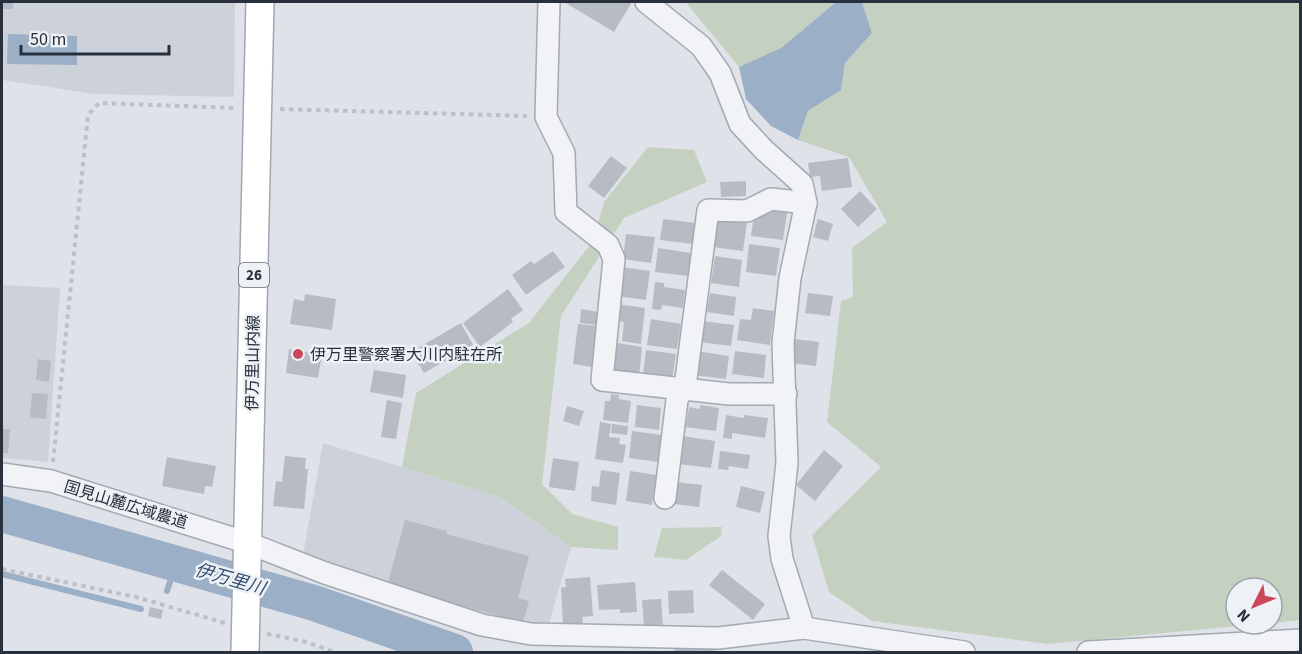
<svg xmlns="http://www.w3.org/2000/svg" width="1302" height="654" font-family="'Source Sans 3','Noto Sans JP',sans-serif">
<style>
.built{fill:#cdd1d9}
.green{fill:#c4d1c0}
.water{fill:#9bb0c7}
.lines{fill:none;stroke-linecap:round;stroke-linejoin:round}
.stream{stroke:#9bb0c7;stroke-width:6}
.river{stroke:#9bb0c7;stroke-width:36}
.building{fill:#b6bbc4}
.minor-casing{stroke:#a4a9b2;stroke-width:24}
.major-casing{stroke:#9fa7b3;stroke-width:30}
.path{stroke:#bdc0c6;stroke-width:4;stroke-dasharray:4.5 4.5;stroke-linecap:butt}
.minor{stroke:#f1f3f6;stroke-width:21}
.major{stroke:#fff;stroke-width:27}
.poi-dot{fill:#c9485a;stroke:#eef1f5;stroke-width:2}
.labels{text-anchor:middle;stroke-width:5;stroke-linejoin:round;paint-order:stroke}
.shield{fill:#eef1f5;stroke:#636a75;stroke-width:1.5}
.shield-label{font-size:15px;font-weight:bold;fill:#28303e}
.poi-label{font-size:16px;fill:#28303e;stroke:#eef1f5;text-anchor:start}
.street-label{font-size:16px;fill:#28303e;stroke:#eef1f5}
.water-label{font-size:18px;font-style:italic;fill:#344f70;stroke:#eef1f5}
</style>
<rect width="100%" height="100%" fill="#dfe2e8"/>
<g class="built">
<path d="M2 2H235L234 97 94 94 2 80Z"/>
<path d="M2 285 60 288 48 462 2 458Z"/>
<path d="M323 443 500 497 571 547 547 630 484 618 303 555Z"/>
</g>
<g class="green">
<path d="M687 2H836L781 48 739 67 688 5Z"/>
<path d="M852 2H1300V620L1272 623V588H1236V624H1258L1048 644 872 621 829 592 812 535 881 467 827 422 841 301 853 297 852 248 887 222 849 157 798 140 808 111 841 90 845 63 872 33 862 2Z"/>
<path d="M648 147 694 150 707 182 624 218 561 316 542 484 572 514 618 527V550L571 547 500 497 402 467 416 393 529 323 593 241 604 202Z"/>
<path d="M722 527 721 536 686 560 654 557 662 528Z"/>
</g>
<g class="water">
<path d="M836 2H862L872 33 845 63 841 90 808 111 798 140 771 126 746 99 739 67 781 48Z"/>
<path d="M8 34 77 36V65L7 64Z"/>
</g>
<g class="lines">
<g class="stream">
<path d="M2 574 141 609"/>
<path d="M167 591 176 564"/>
</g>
<path class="river" d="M2 514 314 603 455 652"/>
</g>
<g class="building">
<rect x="2" y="2" width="11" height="7"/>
<path d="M564 2H632L614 32Z"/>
<path d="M611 156 627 168 604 198 588 186Z"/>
<path d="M848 158 852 187 822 191 820 176 810 177 808 163Z"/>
<path d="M746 181V196L721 197 720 182Z"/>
<path d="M860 191 877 209 858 227 841 209Z"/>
<path d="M768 209 787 212 783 240 751 236 754 215Z"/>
<path d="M717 218 747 222 743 251 713 247Z"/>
<path d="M663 219 696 223 694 244 660 240Z"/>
<path d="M818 219 833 224 828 241 813 237Z"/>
<path d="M626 234 655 237 651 263 623 259Z"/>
<path d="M749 244 780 248 776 276 746 272Z"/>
<path d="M658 248 691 253 688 276 655 272Z"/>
<path d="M553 251 565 267 526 295 512 275 531 261 534 264Z"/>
<path d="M715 256 742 260 739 287 711 283Z"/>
<path d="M621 267 650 271 646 300 617 296Z"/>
<path d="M655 282 664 283V287L685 290 683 308 662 305 661 310 652 309Z"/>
<path d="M508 289 523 310 511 319 513 322 480 347 463 323Z"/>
<path d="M710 293 736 297 734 316 707 312Z"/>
<path d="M808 293 833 296 830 316 805 313Z"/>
<path d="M305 294 336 299 332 330 290 324 294 299 304 301Z"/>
<path d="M617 304 645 308 641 344 622 341 624 322 614 321Z"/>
<path d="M753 308 774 311 770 345 737 340 740 319 751 320Z"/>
<path d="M581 309 599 312 597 325 580 323Z"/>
<path d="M651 319 681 324 677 349 647 345Z"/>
<path d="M702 321 734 325 731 346 699 342Z"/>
<path d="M461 323 473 345 424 373 411 352Z"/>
<path d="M578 324 597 326 592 367 573 364Z"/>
<path d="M794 339 819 342 816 366 791 363Z"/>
<path d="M612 342 642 347 639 377 608 372Z"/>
<path d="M289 349 322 355 318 378 286 373Z"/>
<path d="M646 350 676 354 672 379 643 375Z"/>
<path d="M696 351 729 356 726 379 693 375Z"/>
<path d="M735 351 766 355 764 378 732 374Z"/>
<path d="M38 359 51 361 49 382 36 380Z"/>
<path d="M374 370 406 375 403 398 370 392Z"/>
<path d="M32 393 48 394 46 419 30 417Z"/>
<path d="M611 394 619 395V399L631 401 628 423 603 420 605 401H610Z"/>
<path d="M387 400 402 403 396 439 381 437Z"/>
<path d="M637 405 661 408 659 430 635 427Z"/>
<path d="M700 405 719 408 716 431 686 427 689 407 700 409Z"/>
<path d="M567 406 584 411 579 426 563 421Z"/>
<path d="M726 415 744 418V415L768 418 765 438 732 433V439L723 438Z"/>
<path d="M600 422 611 424 609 437 620 438 619 444 626 445 623 463 595 459Z"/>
<path d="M612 424 628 426 627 435 611 433Z"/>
<path d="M2 429H10L8 453H2Z"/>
<path d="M632 431 662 435 658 462 629 458Z"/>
<path d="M682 436 715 441 711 468 678 464Z"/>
<path d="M824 450 843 466 815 501 796 485Z"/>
<path d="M720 451 750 455 748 469 729 466 728 470 718 469Z"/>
<path d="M285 456 306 458 305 469H308L304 509 273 506 276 481 282 482Z"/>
<path d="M167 457 216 466 212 487 205 486 204 494 162 486Z"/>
<path d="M553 458 579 462 575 491 549 487Z"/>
<path d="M601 470 620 473 616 505 591 501 592 486 599 487Z"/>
<path d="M630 471 656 475 652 505 626 501Z"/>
<path d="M677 482 702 485 699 507 674 504Z"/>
<path d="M741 486 765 492 760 513 736 507Z"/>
<path d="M405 520 447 531 446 534 529 556 518 598 529 601 523 622 387 586Z"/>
<path d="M722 570 765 604 753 620 709 585Z"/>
<path d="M590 577 593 616 582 617 583 623 563 624 561 588 566 587 565 579Z"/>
<path d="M635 582 637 612 620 613V609L599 610 597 585Z"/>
<path d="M693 590 694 613 669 614 668 591Z"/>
<path d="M661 599 663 626 644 627 642 600Z"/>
<path d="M150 607 163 610 161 619 148 616Z"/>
<path d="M676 646 692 649 693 646 721 652H674Z"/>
</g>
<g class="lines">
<defs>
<g id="minor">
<path d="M549 2 546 117 564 153 566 212 608 245 614 259 602 380 729 394H786"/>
<path d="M646 2 701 46 720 73 740 124 764 150 802 184 806 203 790 278 783 343 787 463 779 536 782 559 804 628"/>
<path d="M2 474 51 481 248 543 325 573 482 625 531 634 718 638 804 628 964 652"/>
<path d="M665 498 677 400 686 379 708 210 747 211 771 199 806 203"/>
<path d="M1088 652 1300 640"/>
</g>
<path id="major" d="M245 652 260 2"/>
</defs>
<use href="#minor" class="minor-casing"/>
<use href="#major" class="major-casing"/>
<g class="path">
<path d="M280 109 527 116"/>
<path d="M53 462 88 115 99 103 236 108"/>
<path d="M2 569 136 597 225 623"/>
<path d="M267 634 303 641 335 652"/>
</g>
<use href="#minor" class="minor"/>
<use href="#major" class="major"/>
</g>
<circle class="poi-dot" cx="298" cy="354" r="6"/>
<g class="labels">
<rect class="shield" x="239" y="263" width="30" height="24" rx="4.5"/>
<g class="shield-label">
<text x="254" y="280">26</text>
</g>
<g class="poi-label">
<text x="310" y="360">伊万里警察署大川内駐在所</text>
</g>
<g class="street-label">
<text transform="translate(252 363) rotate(-89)" y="6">伊万里山内線</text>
<text transform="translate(126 504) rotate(17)" y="6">国見山麓広域農道</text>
</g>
<g class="water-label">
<text transform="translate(230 579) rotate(16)" y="6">伊万里川</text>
</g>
</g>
<rect width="1302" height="654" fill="none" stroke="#28303e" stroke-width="6"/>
<g transform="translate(1254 606) rotate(227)"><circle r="28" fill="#eef1f5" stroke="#9fa4ac" stroke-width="1.5"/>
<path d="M0-4.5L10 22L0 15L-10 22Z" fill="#c9485a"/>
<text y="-9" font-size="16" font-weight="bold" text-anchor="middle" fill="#28303e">N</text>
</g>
<path d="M21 45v9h148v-9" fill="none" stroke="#28303e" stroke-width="3"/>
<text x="30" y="45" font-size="18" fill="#28303e" stroke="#eef1f5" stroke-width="4.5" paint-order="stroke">50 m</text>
</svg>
